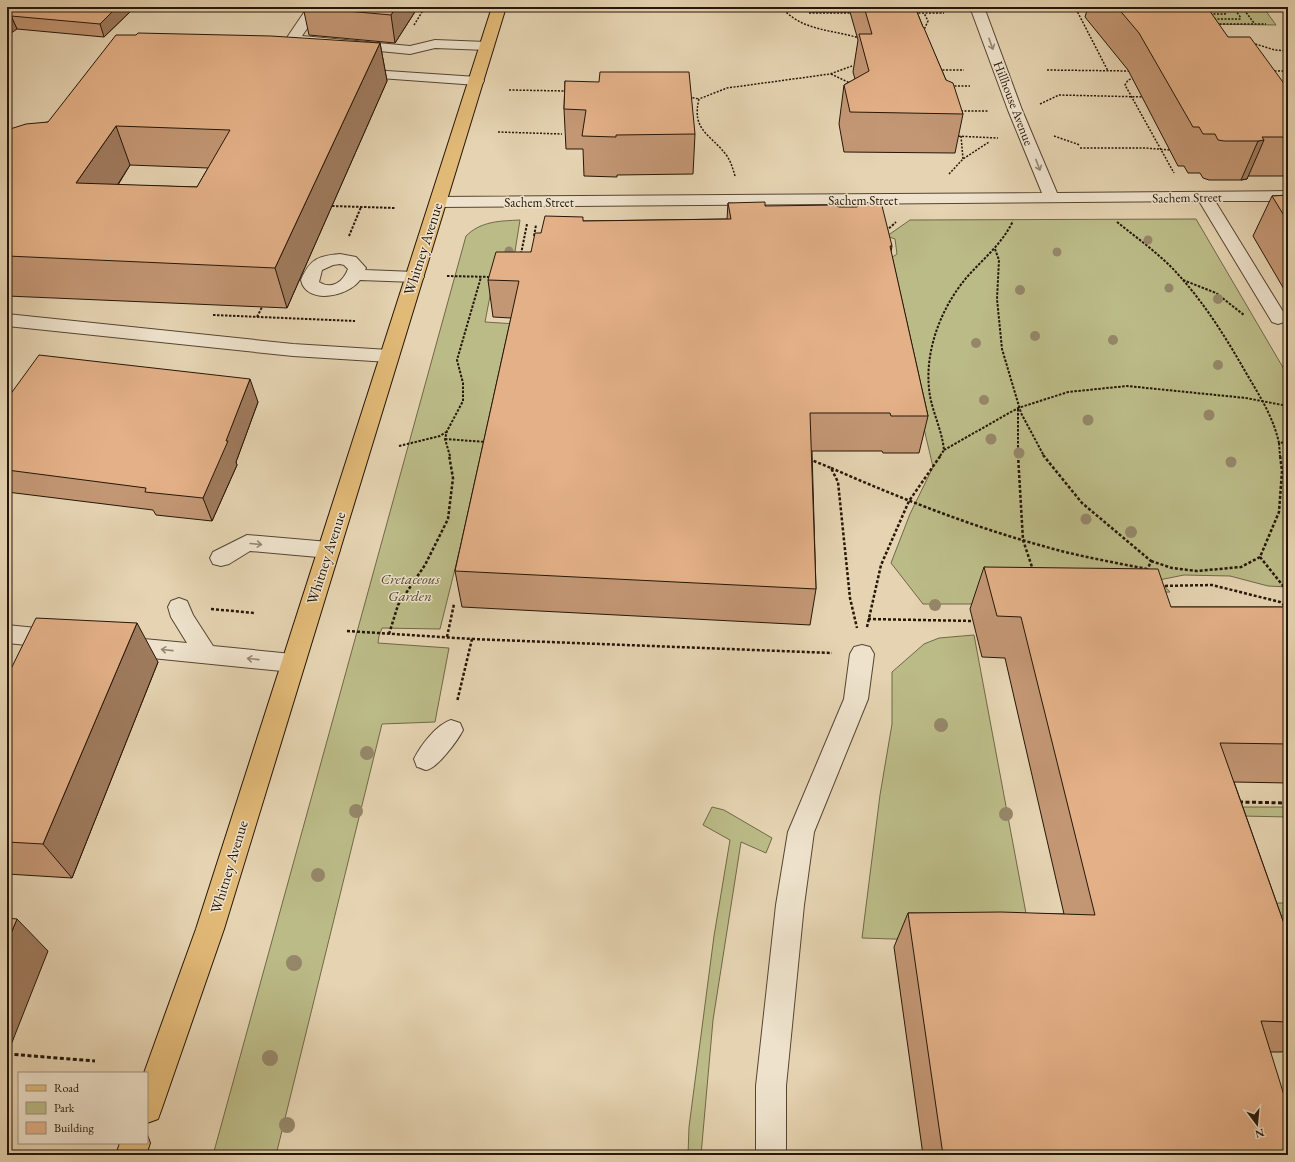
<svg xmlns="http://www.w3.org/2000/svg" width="1295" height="1162" font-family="'EB Garamond',serif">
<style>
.green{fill:#bbbb87;stroke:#706848}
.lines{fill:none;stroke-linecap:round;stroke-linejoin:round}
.minor-casing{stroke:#564532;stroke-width:2}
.major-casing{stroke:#261608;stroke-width:2}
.path-far3{stroke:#261608;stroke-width:1.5;stroke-dasharray:2 1.5;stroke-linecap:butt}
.path-far2{stroke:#261608;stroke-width:2;stroke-dasharray:2.5 1.5;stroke-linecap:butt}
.path-far1{stroke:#261608;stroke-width:2.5;stroke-dasharray:3 2;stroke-linecap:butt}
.path{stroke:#261608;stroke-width:3;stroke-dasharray:4 2.5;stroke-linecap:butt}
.minor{fill:#eee2cc;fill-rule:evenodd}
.major{fill:#e2ba78;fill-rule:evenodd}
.tree{fill:#958769}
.wall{fill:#c39774;stroke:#261608;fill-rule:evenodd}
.shaded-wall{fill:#9f7b5e;stroke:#261608}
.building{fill:#e3b087;stroke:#261608;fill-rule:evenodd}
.oneway{stroke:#948674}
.labels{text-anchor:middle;stroke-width:3;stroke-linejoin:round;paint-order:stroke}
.far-street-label{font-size:13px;fill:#261608;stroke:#eee2cc}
.street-label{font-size:15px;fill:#261608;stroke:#eee2cc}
.park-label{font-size:15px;font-style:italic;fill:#53482e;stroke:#eee2cc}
</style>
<rect width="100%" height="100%" fill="#e5d3b1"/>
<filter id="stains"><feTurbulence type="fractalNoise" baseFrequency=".005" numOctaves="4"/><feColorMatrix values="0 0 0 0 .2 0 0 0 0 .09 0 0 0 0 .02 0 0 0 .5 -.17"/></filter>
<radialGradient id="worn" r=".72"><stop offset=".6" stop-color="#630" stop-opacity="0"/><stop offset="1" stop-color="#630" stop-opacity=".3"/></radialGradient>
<g class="green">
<path d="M1189 7H1263L1276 25 1200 24Z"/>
<path d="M1196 219 1288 376V587L1268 586 1230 576 1184 575 1159 580 1170 592 1138 593 1141 604H923L891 563 910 514 933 467 885 262 897 254 895 239 887 236 910 220Z"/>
<path d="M520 220 512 270H495L485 322 516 324 440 629 382 628 379 636 378 643 449 648 435 722 382 724 276 1155H213L466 236C481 221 500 221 520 220Z"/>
<path d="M974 635 1031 940 955 941 862 938 880 795 892 724V672L924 644 939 638Z"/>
<path d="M712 807 724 810 772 838 766 853 741 842 713 1020 701 1155H688L689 1127 714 936 730 840 703 825Z"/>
<path d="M1226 807H1288V817L1242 816 1275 903H1288V916H1266Z"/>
</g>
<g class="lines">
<defs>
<g id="minor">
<path d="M312 7 319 11 302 36 410 46 435 40 487 42 492 43 494 46 492 49 487 50 435 48 410 54 288 42 286 39 307 8Z"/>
<path d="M970 7H984L1022 110 1057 193 1288 191V201H1215L1287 318 1284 322 1278 324 1272 322 1199 201 438 207 432 205 430 202 432 199 438 197 1042 193 1008 110Z"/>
<path d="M357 69 477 77 482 78 484 81 482 84 477 85 352 76 350 73 352 70Z"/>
<path d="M340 254 356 257 366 268 365 270 415 272 421 273 424 277 421 281 415 282 360 280C348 297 306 305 301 280 310 259 318 256 340 254ZM340 264 344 265 348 269C343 282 332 290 319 282L322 270 333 265Z"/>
<path d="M7 314 293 344 389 350 396 352 398 356 396 360 389 362 293 356 7 326Z"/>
<path d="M247 535 329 542 337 544 340 550 337 556 329 558 250 551 229 564 221 566 213 564 210 558 213 552Z"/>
<path d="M179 598 187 601 193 615 213 646 292 654 300 656 304 663 300 670 292 672 122 655 114 653 110 646 114 639 122 637 187 643 171 617 168 607 171 601Z"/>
<path d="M7 625 56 630 64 633 67 639 64 645 56 648 7 643Z"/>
<path d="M862 645 870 647 874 654 868 699 814 832 804 905 786 1086V1155H756V1086L776 905 788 832 844 699 850 654 854 647Z"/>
<path d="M451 720 460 723 463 730C458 740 437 769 426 770 424 770 420 767 417 767L414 759C421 745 436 725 451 720Z"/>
</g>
<g id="major">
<path d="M492 7H506L224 929 162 1108 158 1119 147 1123V1073H144L196 929Z"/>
<path d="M147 1135 150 1143 146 1155H116L120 1143H147Z"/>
</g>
</defs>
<use href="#minor" class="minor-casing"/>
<use href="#major" class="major-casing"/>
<g class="path-far3">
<path d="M1046 7 1089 10"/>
<path d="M1233 7 1241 18"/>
<path d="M1242 7 1254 23"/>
<path d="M1076 9 1108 71"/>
<path d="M745 11H785C805 31 834 30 859 38"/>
<path d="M1227 11H1244"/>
<path d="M809 13H854"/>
<path d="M915 13H944"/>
<path d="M1210 14H1225L1227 11 1218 7"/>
<path d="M1214 19H1241"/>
<path d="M1216 24H1266"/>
<path d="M414 25 425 7"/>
<path d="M923 32 928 21 924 13"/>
<path d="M1252 43 1275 50 1288 51"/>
<path d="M939 70H964"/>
<path d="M1047 70 1130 71"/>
<path d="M1271 71H1288"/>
<path d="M831 74 852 84"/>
<path d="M1134 78 1128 80 1125 85 1174 173"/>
<path d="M951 86H970"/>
<path d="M509 90 567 91"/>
<path d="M689 97 699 99"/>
<path d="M1040 104 1059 95 1145 97"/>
<path d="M961 111H988"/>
<path d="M498 132 562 134"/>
<path d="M955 136 998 138"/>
<path d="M961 136 963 159"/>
<path d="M1054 136 1080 145"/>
<path d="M1080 148H1145L1170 150"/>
<path d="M949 174 963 159 989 142"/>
<path d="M735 176C733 169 731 162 727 156 711 134 691 131 699 99L727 88 830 74 852 66"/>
</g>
<g class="path-far2">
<path d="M332 206 395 208"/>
<path d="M1117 222C1137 238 1158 253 1175 271 1203 301 1225 336 1245 371 1259 395 1273 416 1279 443L1288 442"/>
<path d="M886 231 896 222"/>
<path d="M349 236 361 207"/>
<path d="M534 236 536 225"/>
<path d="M995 249 999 260 997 299 1002 349 1021 413 1044 456"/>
<path d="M521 254 527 224"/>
<path d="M447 276 492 277"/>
<path d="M1183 280 1216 293 1244 315"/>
<path d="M213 315 355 321"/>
<path d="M257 317 262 307"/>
<path d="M1018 409V456"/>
<path d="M445 439 486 442"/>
<path d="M1279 443 1280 456"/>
<path d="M399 446 440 436 446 432"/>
<path d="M944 450 1018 408 1068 392 1127 386 1246 398 1288 406"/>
<path d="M450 456 445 439 447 431 463 401V383L457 360 481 277"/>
<path d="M940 456 944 450 943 443C940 427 933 412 930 396 923 354 940 309 967 277 983 259 1002 244 1013 221"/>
</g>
<g class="path-far1">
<path d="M1018 455 1023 540 1033 570"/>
<path d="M1043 455 1082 503 1151 561 1147 571"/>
<path d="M809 459 831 468 838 482 850 598 857 628"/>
<path d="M831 468C900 498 970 526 1043 546 1077 556 1112 562 1147 569"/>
<path d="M1260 557 1288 592"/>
<path d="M1151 561 1172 568 1197 571 1241 567 1260 557 1279 512 1282 471 1280 455"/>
<path d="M1160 586 1212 585 1280 602 1288 608"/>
<path d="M211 609 255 613"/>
<path d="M868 619 973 621"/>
<path d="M867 627 881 565 909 501 941 455"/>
<path d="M347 631 472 639 457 702"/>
<path d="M389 634 398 605 425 565 448 519 453 478 449 455"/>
<path d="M447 637 454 604"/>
<path d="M472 639 832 653"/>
</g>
<g class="path">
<path d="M1239 802 1288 803"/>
<path d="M8 1054 95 1061"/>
</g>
<use href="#minor" class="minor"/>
<use href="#major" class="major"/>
</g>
<g class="tree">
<circle cx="1148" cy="240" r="4.5"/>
<circle cx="509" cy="251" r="4.5"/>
<circle cx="1057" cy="252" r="4.5"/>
<circle cx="1169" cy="288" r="4.5"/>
<circle cx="1020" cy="290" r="5"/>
<circle cx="1218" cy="299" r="5"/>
<circle cx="1035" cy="336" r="5"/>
<circle cx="1113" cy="340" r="5"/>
<circle cx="976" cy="343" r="5"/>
<circle cx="1218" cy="365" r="5"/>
<circle cx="984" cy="400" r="5"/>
<circle cx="1209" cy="415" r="5.5"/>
<circle cx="1088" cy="420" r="5.5"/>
<circle cx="991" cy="439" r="5.5"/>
<circle cx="1019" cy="453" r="5.5"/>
<circle cx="1231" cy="462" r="5.5"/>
<circle cx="1086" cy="519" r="5.5"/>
<circle cx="1131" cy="532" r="6"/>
<circle cx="935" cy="605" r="6"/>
<circle cx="941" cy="725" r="7"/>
<circle cx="367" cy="753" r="7"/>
<circle cx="356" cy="811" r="7"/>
<circle cx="1006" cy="814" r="7"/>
<circle cx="318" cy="875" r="7"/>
<circle cx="294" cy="963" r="8"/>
<circle cx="270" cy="1058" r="8"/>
<circle cx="287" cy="1125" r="8"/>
</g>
<g class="wall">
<path d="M7 7H135L104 37 17 29Z"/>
<path d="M303 7H418L395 43 309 35Z"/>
<path d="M808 7H915L923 27 946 80 963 114 955 153 844 152 839 124 844 85 855 79 853 72 858 40 850 12H809Z"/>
<path d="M1088 7H1117L1228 37 1288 89V164L1283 176H1248L1247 179 1241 180H1209L1203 178 1200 173H1188L1184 166H1178L1128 70 1085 17Z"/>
<path d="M380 43 387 81 287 308 7 296V130L48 122ZM130 165 208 168 197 187 118 185Z"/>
<path d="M565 81 695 134 693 174 617 175V177L584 176 583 149H566L564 109Z"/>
<path d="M1288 195V296L1253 236 1272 196Z"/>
<path d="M728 203 765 206 892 246 891 252 928 416 919 453H883L882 451H812L816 589 810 625 462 607 455 571 511 318 493 317 488 280 531 252 541 233 583 221 727 219Z"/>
<path d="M7 399 258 402 236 462 237 465 212 521 156 515 153 510 7 492Z"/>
<path d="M984 567 1171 607H1288V783L1234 782 1288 935V1047L1282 1052H1270L1288 1155H923L894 947 908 913 1064 914 1005 658 982 657 970 609Z"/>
<path d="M158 662 72 878 7 874V677Z"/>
</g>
<g class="shaded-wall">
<path d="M117 7H135L104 37 100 24Z"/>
<path d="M396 7H418L395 43 391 15Z"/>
<path d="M11 16 17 29 7 36V19Z"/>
<path d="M380 43 387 81 287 308 275 268Z"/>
<path d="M116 126 130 165 93 223 76 183Z"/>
<path d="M1264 140 1247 179 1241 180 1258 141Z"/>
<path d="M250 379 258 402 236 462 237 465 212 521 203 498Z"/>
<path d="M137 623 158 662 72 878 43 844Z"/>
<path d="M17 919 48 951 7 1055V943Z"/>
</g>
<g class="building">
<path d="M7 7H117L100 24 11 16 7 19Z"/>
<path d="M303 7H396L391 15Z"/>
<path d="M864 7H915L923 27 924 28 946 80 953 83 963 114 850 112 844 85 869 71 859 34H872Z"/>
<path d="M1117 7H1207L1228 37H1250L1288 89V137H1262L1264 140 1258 141H1224L1218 140 1215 134H1203L1199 127H1193L1139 33Z"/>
<path d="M138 33 271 36 380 43 275 268 7 256V130L26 124 48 122 116 35H136ZM116 126 230 130 197 187 76 183Z"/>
<path d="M600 72H689L695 134 616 135V137L582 136 586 110 564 109 565 81 599 82Z"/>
<path d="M1288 195V222L1272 196Z"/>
<path d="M765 202V206L835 205 839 207H857L862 203 881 202 892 246H890L928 416H891L890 413H810L816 589 455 571 519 281 488 280 496 252H531L535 233H541L545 216 583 217V221L731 219 728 203Z"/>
<path d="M39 355 250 379 226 441H228L203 498 145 492 146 488 7 470V399Z"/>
<path d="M984 567 1158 569 1171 607H1288V744L1220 743 1288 935V1022L1261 1021 1288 1108V1155H943L908 913 1001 912 1095 915 1021 617 997 616Z"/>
<path d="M36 618 137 623 43 844 7 842V677Z"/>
<path d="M7 918 17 919 7 943Z"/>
</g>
<defs><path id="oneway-shaft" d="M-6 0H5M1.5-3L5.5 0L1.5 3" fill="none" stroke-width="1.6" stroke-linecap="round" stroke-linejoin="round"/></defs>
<g class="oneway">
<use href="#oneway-shaft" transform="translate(991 44) rotate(70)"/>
<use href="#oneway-shaft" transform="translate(1038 165) rotate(69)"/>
<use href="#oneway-shaft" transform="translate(256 544) rotate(5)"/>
<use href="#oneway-shaft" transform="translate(167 650) rotate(-174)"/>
<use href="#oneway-shaft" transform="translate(253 659) rotate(-174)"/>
</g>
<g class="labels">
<g class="far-street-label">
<text transform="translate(1014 103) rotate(69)" y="5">Hillhouse Avenue</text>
<text transform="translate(1187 197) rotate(-1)" y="5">Sachem Street</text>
<text x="863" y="205">Sachem Street</text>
<text x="539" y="207">Sachem Street</text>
</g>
<g class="street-label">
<text transform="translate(423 249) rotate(-72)" y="5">Whitney Avenue</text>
<text transform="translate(326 558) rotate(-72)" y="5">Whitney Avenue</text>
<text transform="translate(229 867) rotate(-73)" y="5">Whitney Avenue</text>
</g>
<g class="park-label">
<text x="410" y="584">Cretaceous<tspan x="410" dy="17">Garden</tspan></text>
</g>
</g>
<rect width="1295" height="1162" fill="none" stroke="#e5d3b1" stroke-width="24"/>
<rect x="8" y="8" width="1279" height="1146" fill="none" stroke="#261608" stroke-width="2"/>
<rect x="12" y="12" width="1271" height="1138" fill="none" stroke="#261608"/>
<rect x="18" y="1072" width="130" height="72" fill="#eee2cc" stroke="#9e907e"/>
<rect x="26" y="1085" width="20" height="6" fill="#e2ba78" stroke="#9e907e"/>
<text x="54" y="1092" font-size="12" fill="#261608">Road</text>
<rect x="26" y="1102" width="20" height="12" fill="#bbbb87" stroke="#9e907e"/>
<text x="54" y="1112" font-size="12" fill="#261608">Park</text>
<rect x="26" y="1122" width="20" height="12" fill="#e3b087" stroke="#9e907e"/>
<text x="54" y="1132" font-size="12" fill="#261608">Building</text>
<g transform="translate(1257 1124) rotate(164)" stroke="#eee2cc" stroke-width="3" paint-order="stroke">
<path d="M0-3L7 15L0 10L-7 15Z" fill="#261608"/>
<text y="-6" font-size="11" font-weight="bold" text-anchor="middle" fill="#261608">N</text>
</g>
<rect width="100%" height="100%" filter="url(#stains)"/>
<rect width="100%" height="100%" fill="url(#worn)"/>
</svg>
